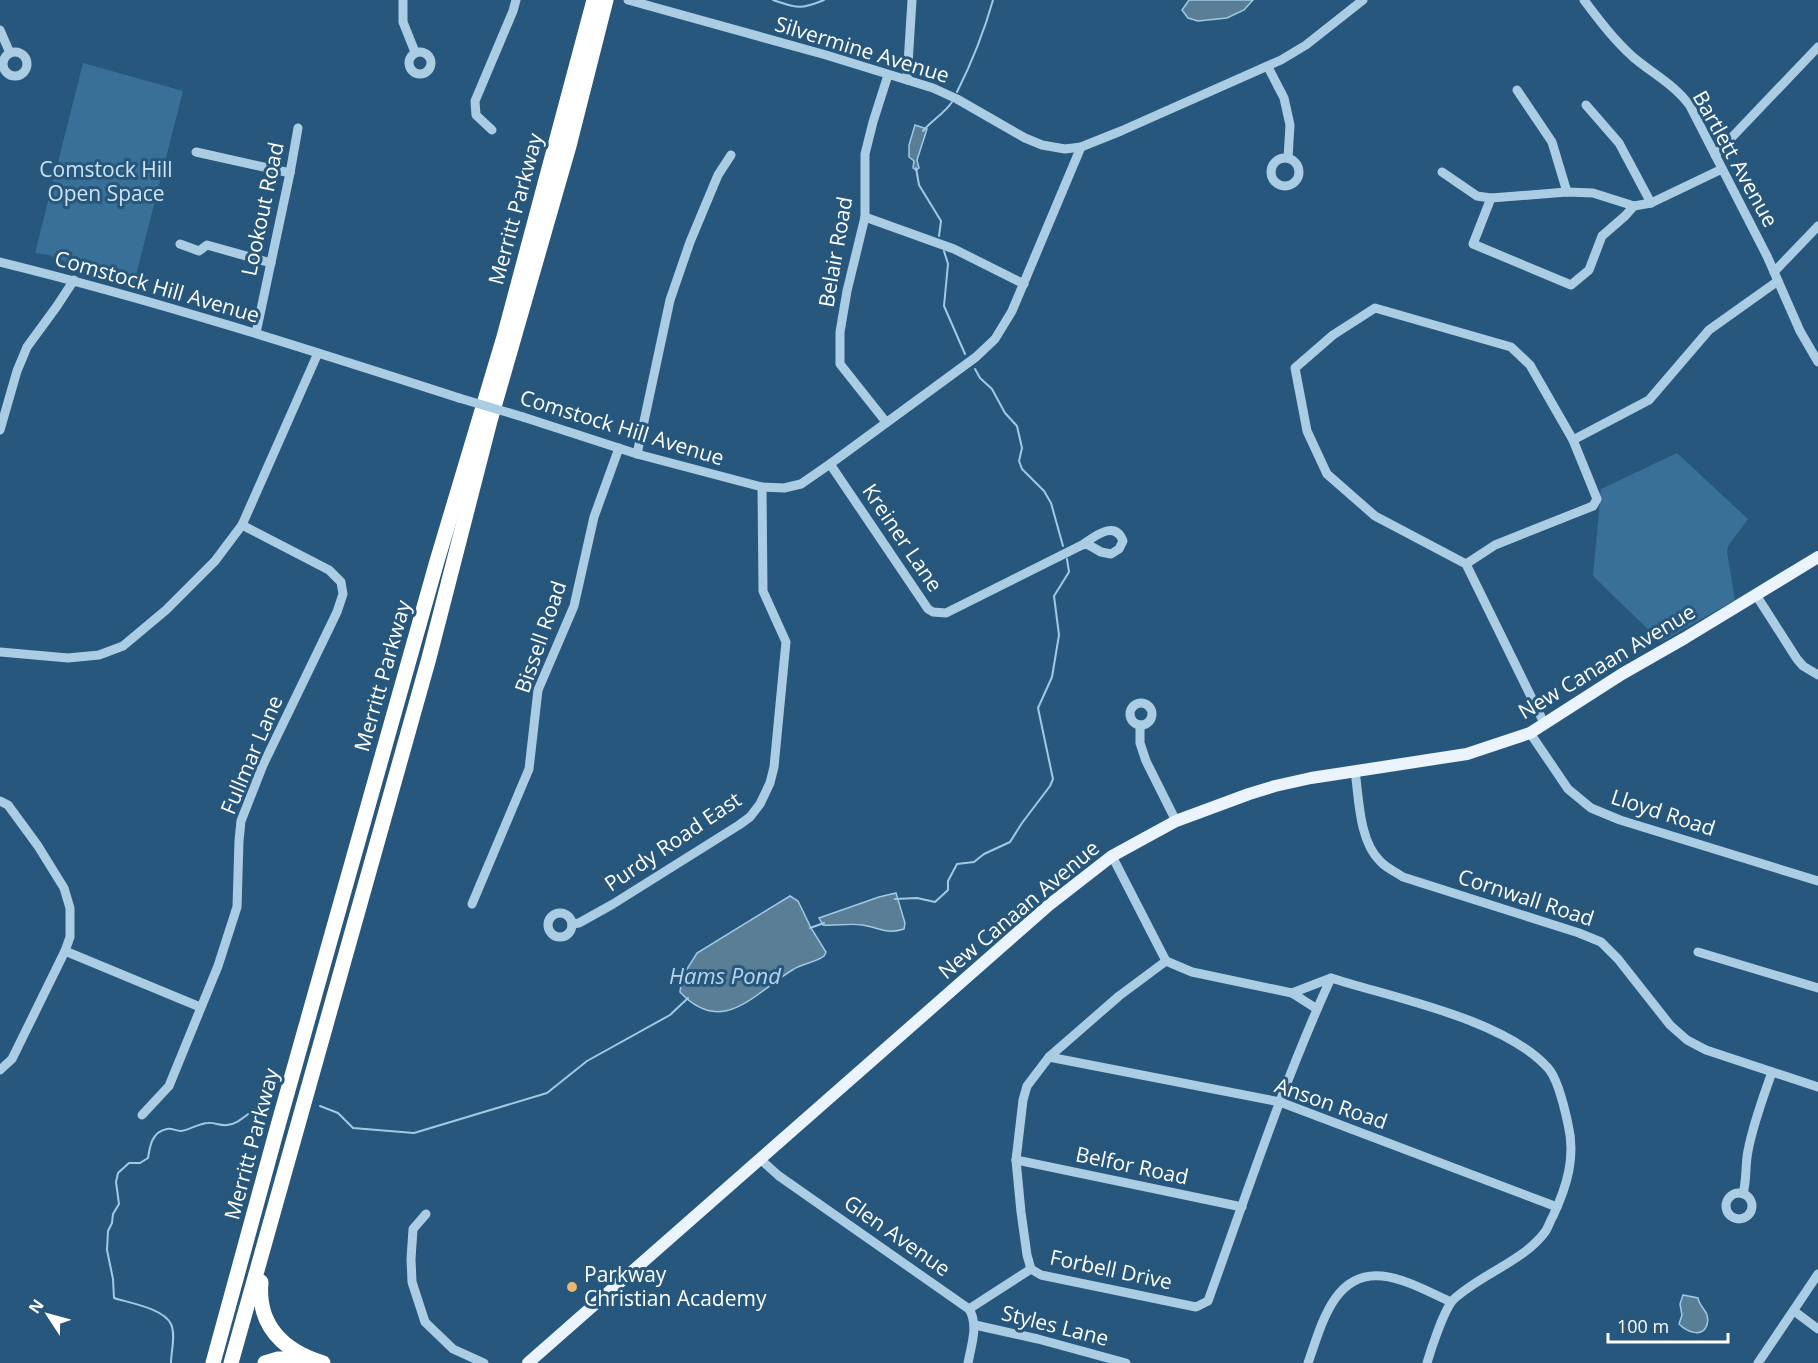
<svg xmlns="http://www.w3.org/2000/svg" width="1818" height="1363" font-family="'Open Sans',sans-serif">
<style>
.green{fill:#387097}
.water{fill:#5b7e97;stroke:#a0c9e5;stroke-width:1.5}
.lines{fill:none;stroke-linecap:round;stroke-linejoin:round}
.stream{stroke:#a0c9e5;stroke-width:2}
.minor{stroke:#abcde4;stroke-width:9}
.major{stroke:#ebf4fc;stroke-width:12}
.highway{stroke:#fff;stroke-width:15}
.minor-bridge{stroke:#abcde4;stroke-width:9}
.poi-dot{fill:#ecb871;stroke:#27577c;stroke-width:2}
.labels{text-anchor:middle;stroke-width:6;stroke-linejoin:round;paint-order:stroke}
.street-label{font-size:21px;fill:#fff;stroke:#27577c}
.park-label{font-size:21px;fill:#cee4f4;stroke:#27577c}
.poi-label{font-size:21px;fill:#fff;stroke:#27577c;text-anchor:start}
.water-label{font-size:22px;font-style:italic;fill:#b7d6ec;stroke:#27577c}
</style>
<rect width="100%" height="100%" fill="#27577c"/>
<g class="green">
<path d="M83 63 183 91 134 283 77 266 48 255 35 253Z"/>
<path d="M1677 453 1748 519 1728 546 1727 552 1735 600 1661 642 1593 576 1601 489Z"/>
</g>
<g class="water">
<path d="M1189 0H1253L1244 10 1227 18 1198 21 1188 18 1182 10Z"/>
<path d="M915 125 927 129 917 160 919 168 916 170 913 168 914 161 909 157V145Z"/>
<path d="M896 893 905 923 904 929C886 935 878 927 862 925 849 923 836 926 823 925L819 918 879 897Z"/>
<path d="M790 896 798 901 811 928 826 952 824 956C815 963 803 963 794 969 755 992 723 1038 680 992L682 977 697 953Z"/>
<path d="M1683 1295 1698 1298C1699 1305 1705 1309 1707 1315 1708 1318 1708 1322 1707 1325 1702 1339 1686 1331 1679 1324L1682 1315 1680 1304Z"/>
</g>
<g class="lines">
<g class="stream">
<path d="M773 0C797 8 800 10 824 0"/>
<path d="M957 92C972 62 984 32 993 0"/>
<path d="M923 131C932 120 944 114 952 102"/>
<path d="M916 168 919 185 941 221 939 236"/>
<path d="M944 251 948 264 944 306 965 354"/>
<path d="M975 369 980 378 992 389 1005 413 1017 426 1022 448 1019 461 1022 469 1044 491 1051 503 1063 546"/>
<path d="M895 899 917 898 935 902 948 890V881L957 864 974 862 984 854 1010 842 1022 823 1050 786 1053 779 1038 708 1052 677 1059 635 1054 596 1069 572 1067 559"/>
<path d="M810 928 824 923"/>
<path d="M320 1106 338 1113 353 1128 414 1133 547 1093 587 1061 670 1015 688 998"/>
<path d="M171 1363C171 1352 176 1335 171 1324 163 1308 129 1303 114 1298L113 1279 107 1250 108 1231 112 1223 113 1214 119 1204 116 1182 118 1173 129 1163H140L148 1158C150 1145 152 1132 167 1129 172 1128 176 1131 181 1131 187 1131 199 1123 208 1123 214 1122 220 1126 227 1125 242 1124 252 1106 268 1104"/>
</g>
<g class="minor">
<path d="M403 0V22L415 52"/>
<path d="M628 0 826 55 933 88 957 99 1025 138 1042 145 1065 149 1081 147 1121 131 1281 60 1306 45 1363 0"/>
<path d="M1584 0C1599 20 1614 40 1633 57 1653 74 1675 85 1690 106L1767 256 1800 331 1818 362"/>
<path d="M0 30 10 53"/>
<circle cx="420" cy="63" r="11"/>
<circle cx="15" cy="64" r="12"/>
<path d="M1268 67 1284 98 1290 125 1288 158"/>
<path d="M907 80 912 0"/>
<path d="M1517 90 1552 142 1567 192"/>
<path d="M1586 105 1619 143 1651 203"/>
<path d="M492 130 476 115 475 101 513 11 516 0"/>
<path d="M196 152 290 173"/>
<path d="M1715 155 1818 47"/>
<circle cx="1285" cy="172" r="14"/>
<path d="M1442 172 1477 196 1491 198 1567 192 1593 193 1634 206"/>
<path d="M1491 198 1473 244 1571 285 1589 270 1602 236 1625 216 1634 206 1651 203 1722 169"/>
<path d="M865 217 954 249 1024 284"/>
<path d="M180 244 199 251 207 245 271 263"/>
<path d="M0 262C155 300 307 349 459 398"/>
<path d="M1774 272 1818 226"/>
<path d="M256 333 290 173 298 128"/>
<path d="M523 417 637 454 762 487 784 488 801 484 830 464 976 357 995 339 1012 311 1081 147"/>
<path d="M886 422 840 364V332L847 291 865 217V154L873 122 888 75"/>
<path d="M0 430 17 371 27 347 57 306 74 280"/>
<path d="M1573 440 1649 400 1709 330 1778 281"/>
<path d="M637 454 670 300 690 242 718 175 731 155"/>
<path d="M830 464 928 609 933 612 946 613 1082 545 1087 544 1101 552 1111 554 1119 549 1123 541C1115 519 1094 537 1082 545"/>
<path d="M1466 564 1495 545 1593 506 1597 499 1573 440 1530 365 1511 347 1375 308 1333 335 1295 368 1307 431 1327 474 1375 516 1466 564 1544 723"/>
<path d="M1756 595 1797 659 1803 666 1818 675"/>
<path d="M0 652 68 658 99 655 123 646 166 610 215 561 242 525 318 353"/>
<circle cx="1141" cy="714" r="11"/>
<path d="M1140 725V743L1146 761 1176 821"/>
<path d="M1530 733 1568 789 1591 808 1620 820 1818 881"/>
<path d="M1355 771C1359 798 1359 841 1380 861 1386 868 1396 872 1403 877L1579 933 1601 942 1618 959 1670 1025 1687 1040 1706 1050 1818 1087"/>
<path d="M0 801 8 805 38 846 64 888 70 908V937L65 951 12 1059 0 1070"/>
<path d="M1112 856 1166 961"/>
<path d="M472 904 529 769 538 690 574 606 594 517 619 448"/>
<circle cx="560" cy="925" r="12"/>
<path d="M572 924 579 923 613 904 739 825 750 817 760 804 770 783 774 767 786 642 763 591 762 487"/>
<path d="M65 951 200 1007"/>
<path d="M1698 952 1818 988"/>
<path d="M1166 961 1192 972 1292 993 1331 978C1283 1083 1247 1193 1208 1301L1196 1307 1041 1275 1031 1269 1027 1255 1021 1212 1016 1160 1023 1100 1027 1086 1049 1057 1119 996Z"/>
<path d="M1331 978C1394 998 1504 1019 1548 1068 1558 1079 1565 1110 1568 1124 1576 1157 1567 1186 1553 1216 1550 1221 1548 1228 1545 1232 1524 1261 1479 1275 1453 1300 1444 1310 1431 1349 1427 1363"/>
<path d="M1292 993 1317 1009"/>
<path d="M1049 1057 1280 1102 1557 1207"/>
<path d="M142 1115 169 1086 218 966 237 907 239 841 241 821 263 765 337 612 343 594 341 582 329 570 242 525"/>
<path d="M760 1159 779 1176 969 1309C979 1325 971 1346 968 1363"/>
<path d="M1016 1160 1242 1207"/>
<circle cx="1739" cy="1206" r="13"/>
<path d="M1743 1194C1747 1179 1745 1165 1748 1151 1753 1124 1763 1098 1772 1072"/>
<path d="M426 1214 413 1229 411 1259 412 1282 425 1322 453 1349 484 1363"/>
<path d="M969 1309 1031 1269"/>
<path d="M1794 1311 1818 1329"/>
<path d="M975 1325 1038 1339 1126 1363"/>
<path d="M1308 1363C1321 1327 1333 1271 1382 1276 1404 1278 1431 1293 1451 1302"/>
<path d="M1758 1363 1818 1274"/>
</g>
<path class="major" d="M528 1363 1049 905 1112 856 1176 821 1249 794 1275 786 1311 778 1467 754 1530 733 1622 674 1685 638 1818 557"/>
<g class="highway">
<path d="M261 1282C257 1325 283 1351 323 1363"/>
<path d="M213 1363 277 1129 437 561 504 337 594 0"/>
<path d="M231 1363 429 658 490 421 569 146 606 0"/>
<path d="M265 1363 278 1359H310"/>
</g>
<path class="minor-bridge" d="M459 398 523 417"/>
</g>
<circle class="poi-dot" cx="572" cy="1287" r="6"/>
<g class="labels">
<g class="street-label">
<text transform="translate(862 50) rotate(17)" y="7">Silvermine Avenue</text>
<text transform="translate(1735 159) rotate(61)" y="7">Bartlett Avenue</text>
<text transform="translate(263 209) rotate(-78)" y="7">Lookout Road</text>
<text transform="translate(516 209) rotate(-75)" y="7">Merritt Parkway</text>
<text transform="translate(836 252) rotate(-80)" y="7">Belair Road</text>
<text transform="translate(157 287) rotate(16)" y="7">Comstock Hill Avenue</text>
<text transform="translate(622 428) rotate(17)" y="7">Comstock Hill Avenue</text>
<text transform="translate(902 538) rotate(56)" y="7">Kreiner Lane</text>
<text transform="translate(541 637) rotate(-71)" y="7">Bissell Road</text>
<text transform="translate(1607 662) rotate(-31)" y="7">New Canaan Avenue</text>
<text transform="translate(383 676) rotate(-74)" y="7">Merritt Parkway</text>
<text transform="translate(252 755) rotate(-67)" y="7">Fullmar Lane</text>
<text transform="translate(1663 813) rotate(18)" y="7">Lloyd Road</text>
<text transform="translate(673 842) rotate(-34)" y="7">Purdy Road East</text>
<text transform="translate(1526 898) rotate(18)" y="7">Cornwall Road</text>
<text transform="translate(1019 910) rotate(-40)" y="7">New Canaan Avenue</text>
<text transform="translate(1331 1104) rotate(19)" y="7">Anson Road</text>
<text transform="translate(252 1144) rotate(-75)" y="7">Merritt Parkway</text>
<text transform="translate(1132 1166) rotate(12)" y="7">Belfor Road</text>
<text transform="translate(897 1236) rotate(35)" y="7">Glen Avenue</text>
<text transform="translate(1111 1270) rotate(12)" y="7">Forbell Drive</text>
<text transform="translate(1055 1326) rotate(14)" y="7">Styles Lane</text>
</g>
<g class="park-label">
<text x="106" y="177">Comstock Hill<tspan x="106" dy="24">Open Space</tspan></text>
</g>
<g class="poi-label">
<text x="584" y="1282">Parkway<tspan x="584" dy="24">Christian Academy</tspan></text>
</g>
<g class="water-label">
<text x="725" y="984">Hams Pond</text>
</g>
</g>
<g transform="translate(48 1315) rotate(306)" stroke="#27577c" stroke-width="4.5" paint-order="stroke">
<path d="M0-4.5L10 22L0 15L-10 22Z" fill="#ffffff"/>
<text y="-9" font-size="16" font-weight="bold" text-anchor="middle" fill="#ffffff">N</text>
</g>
<path d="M1608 1333v9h120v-9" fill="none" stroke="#ffffff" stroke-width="3"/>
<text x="1617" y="1333" font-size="18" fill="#ffffff" stroke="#27577c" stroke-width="4.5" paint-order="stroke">100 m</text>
</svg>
